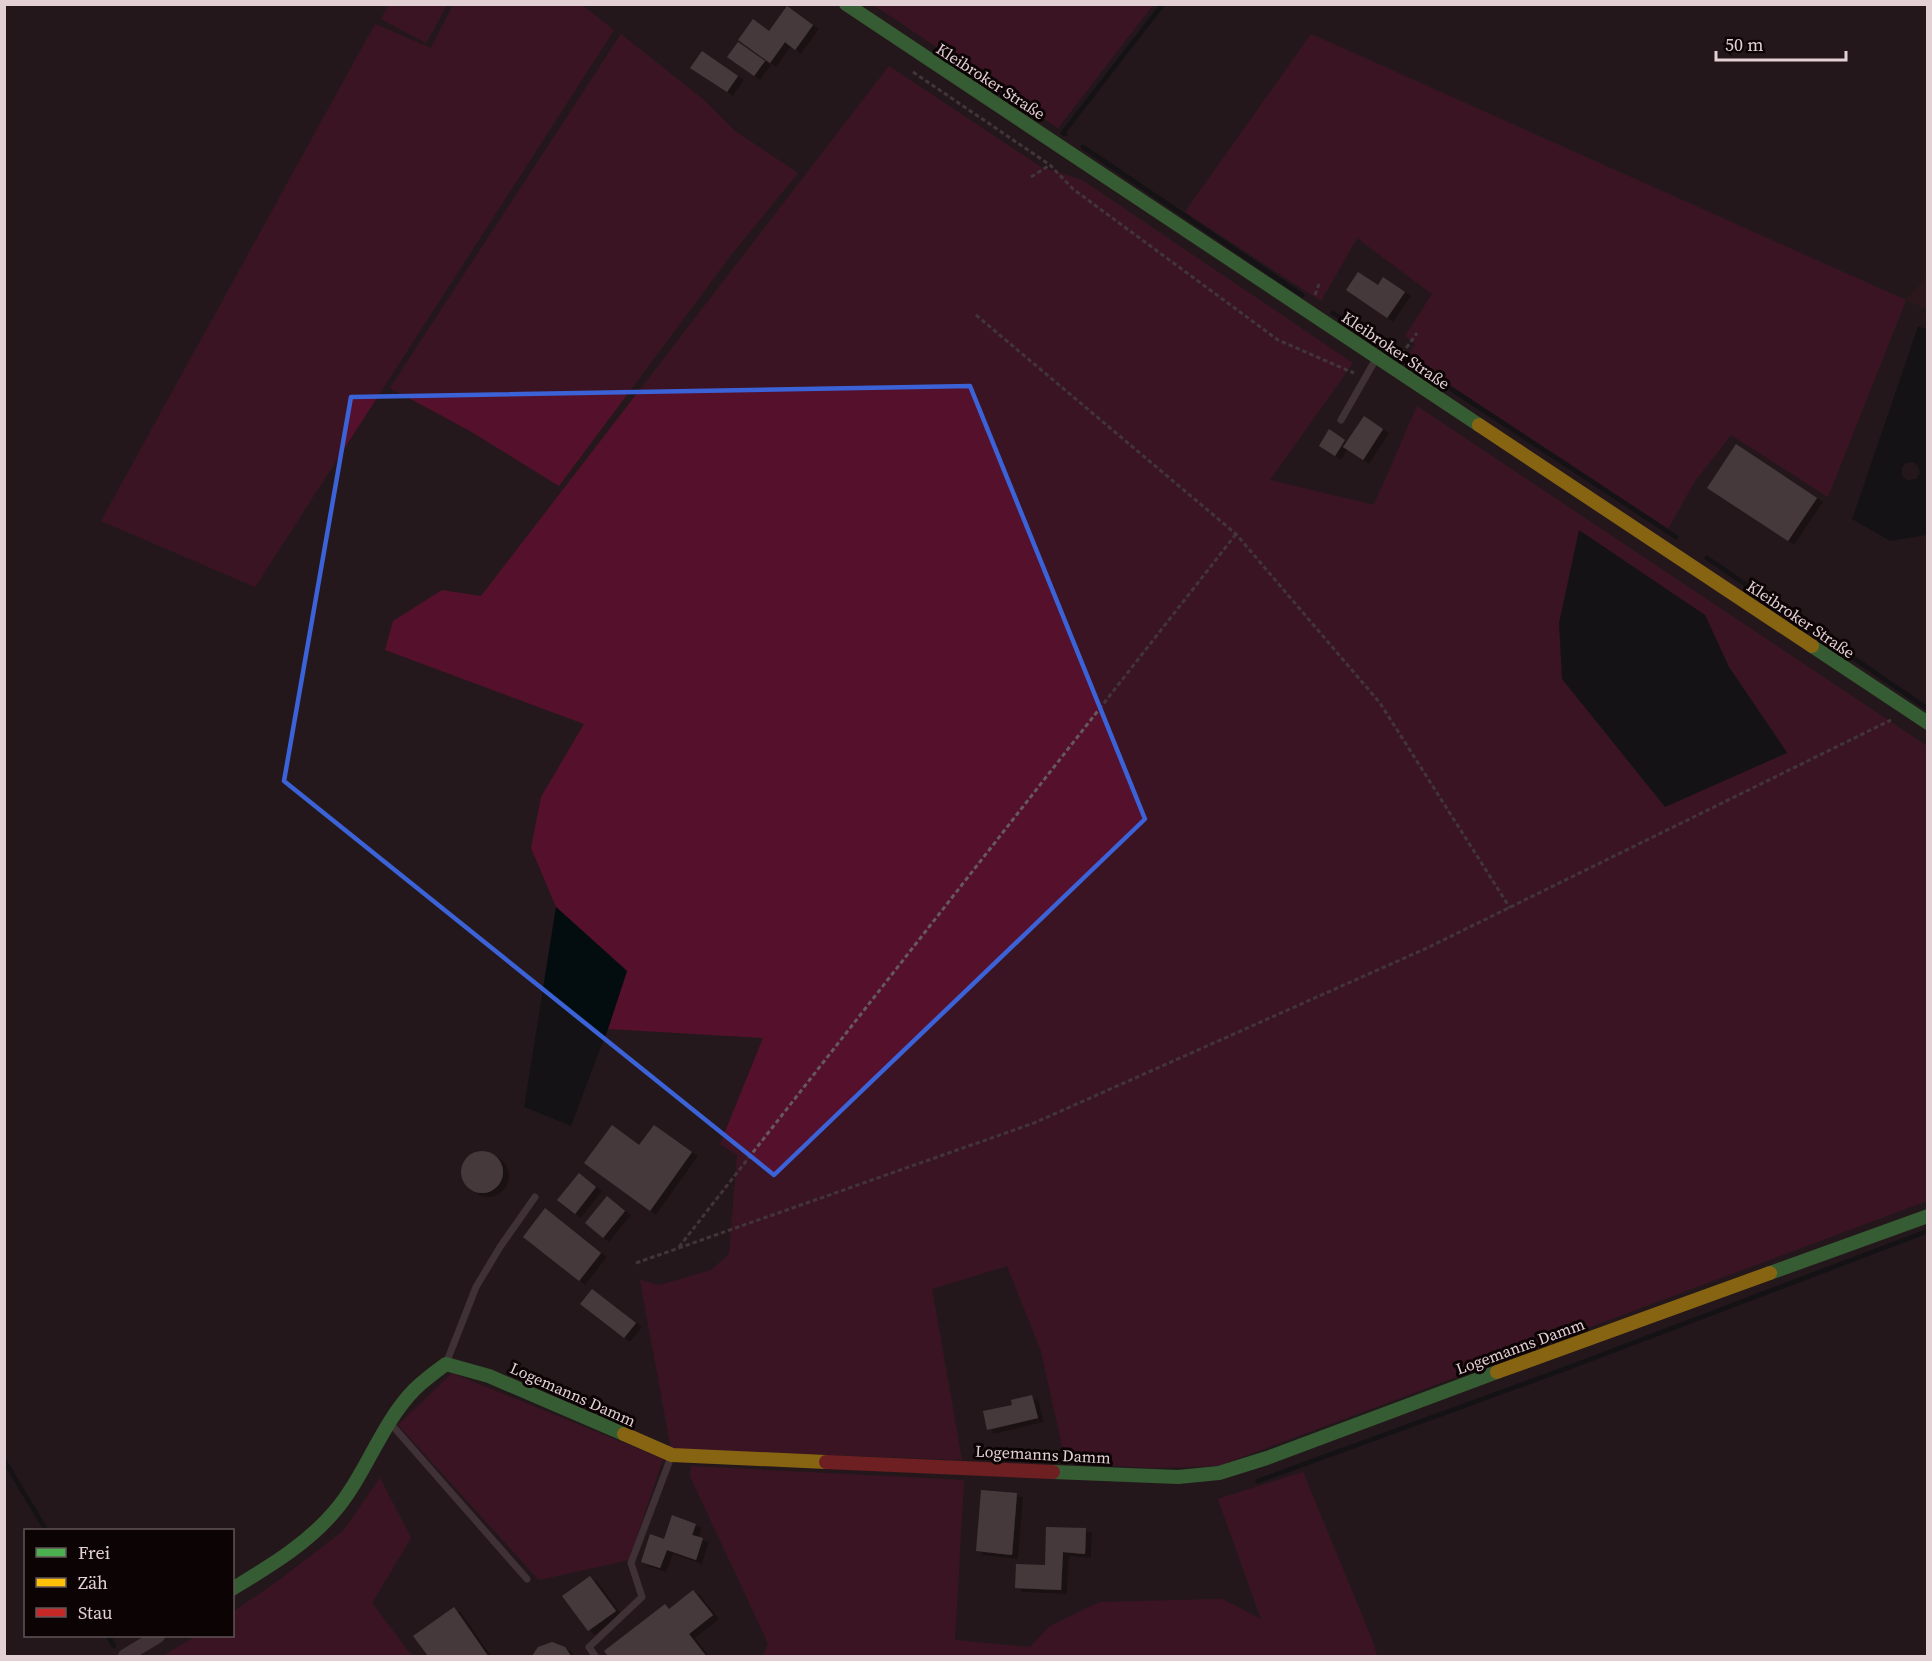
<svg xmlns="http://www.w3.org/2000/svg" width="1932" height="1661" font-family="'Source Serif 4',serif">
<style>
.built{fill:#361820}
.green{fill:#55112b;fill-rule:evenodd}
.water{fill:#030c0f;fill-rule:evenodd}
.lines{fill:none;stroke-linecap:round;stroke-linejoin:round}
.stream{stroke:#030c0f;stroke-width:5}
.building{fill:#6f6265;filter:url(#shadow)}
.path{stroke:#66595d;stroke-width:3;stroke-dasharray:4.5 3;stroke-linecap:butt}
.lane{stroke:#5f5154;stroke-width:7}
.street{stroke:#5f5154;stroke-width:14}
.fast{stroke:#4caf50;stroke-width:14}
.slow{stroke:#ffc107;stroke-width:14}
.jam{stroke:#c62828;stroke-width:14}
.marked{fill:none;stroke:#3b62d7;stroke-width:4.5;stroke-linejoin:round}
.labels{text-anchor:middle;stroke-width:6;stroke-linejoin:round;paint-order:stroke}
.street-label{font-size:16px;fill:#e3d0d4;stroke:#0c0305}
</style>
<defs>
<filter id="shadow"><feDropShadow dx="6" dy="4" stdDeviation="0" flood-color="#0009"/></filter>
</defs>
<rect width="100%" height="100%" fill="#25181c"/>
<path class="built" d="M1927 277V309L1906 300Z"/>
<g class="green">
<path d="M389 4H447V5L426 43 381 19Z"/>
<path d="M582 5 614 30 255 587 101 521 375 24 431 48 453 5Z"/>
<path d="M874 5H1153L1058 128Z"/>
<path d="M621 34 705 101 735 131 798 173 731 255 559 486 470 431 390 388Z"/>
<path d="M1311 34 1906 300 1828 497 1731 435 1695 481 1668 529 1407 357 1415 344 1405 336 1432 294 1357 238 1321 301 1185 212Z"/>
<path d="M889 66 1041 167 1082 180 1353 363 1270 480 1374 505 1417 406 1927 746V1201L1218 1466 1151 1468 1066 1463 1041 1351 1007 1266 932 1289 962 1460 671 1449 640 1280 660 1285 711 1270 729 1254 737 1155 720 1144 763 1038 608 1029 627 971 556 907 531 848 541 797 584 724 385 650 393 621 442 590 481 596ZM1705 615 1729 667 1787 752 1665 807Z"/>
<path d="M452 1373 663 1459 629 1560 539 1580 398 1425Z"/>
<path d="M691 1466 964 1480 955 1640 1030 1647 1050 1626 1100 1602 1222 1599 1261 1619 1218 1499 1303 1472 1373 1642 1377 1656H763L768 1643 690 1476Z"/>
<path d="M380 1478 411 1538 372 1603 412 1656H163L196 1636H232L233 1612 282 1578 343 1531Z"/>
</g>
<g class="water">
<path d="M1918 326 1928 330 1927 535 1890 541 1852 519ZM1913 462 1918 466 1920 473 1916 479 1907 480 1902 475V468L1906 463Z"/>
<path d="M1579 530 1705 615 1729 667 1787 753 1665 807 1562 679 1559 623Z"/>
<path d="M556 907 627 971 608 1029 571 1126 524 1107Z"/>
</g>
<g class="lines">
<g class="stream">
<path d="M1065 134 1063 133 1163 4"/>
<path d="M1083 147 1302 295"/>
<path d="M1333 313 1375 340"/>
<path d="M1407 360 1676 537"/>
<path d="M1707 558 1928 709"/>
<path d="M4 1460 46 1530"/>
<path d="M1258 1481 1570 1367 1928 1231"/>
<path d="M108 1636 114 1646"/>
</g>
</g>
<g class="building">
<path d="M787 6 813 25 795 50 785 42 770 63 738 40 753 19 769 31Z"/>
<path d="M738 42 765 61 754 76 727 57Z"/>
<path d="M702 51 738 76 727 92 690 68Z"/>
<path d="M1358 272 1378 285 1383 277 1405 292 1387 318 1346 290Z"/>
<path d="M1364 416 1383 429 1363 460 1343 447Z"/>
<path d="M1329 429 1345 440 1335 456 1319 446Z"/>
<path d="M1736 444 1817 498 1788 541 1707 488Z"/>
<path d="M612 1125 639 1145 654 1125 692 1152 650 1211 584 1163Z"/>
<circle cx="482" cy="1172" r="21"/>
<path d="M579 1173 596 1187 575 1214 557 1200Z"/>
<path d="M607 1196 625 1211 603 1238 585 1223Z"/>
<path d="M545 1208 601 1253 579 1281 523 1237Z"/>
<path d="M592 1289 636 1323 624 1338 580 1304Z"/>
<path d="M1032 1395 1038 1418 987 1430 983 1411 1012 1405 1011 1400Z"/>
<path d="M981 1490 1017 1493 1012 1555 976 1551Z"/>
<path d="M672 1515 696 1524 692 1535 703 1538 696 1560 667 1550 660 1568 641 1562 650 1534 664 1539Z"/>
<path d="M1046 1527 1086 1528 1085 1554 1063 1552 1061 1590 1015 1588 1016 1564 1045 1565Z"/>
<path d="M590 1576 616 1611 588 1631 562 1596Z"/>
<path d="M693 1590 713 1615 689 1634 706 1656H608L604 1651 665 1604 669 1609Z"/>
<path d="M454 1607 488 1656H428L413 1636Z"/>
<path d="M552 1642 565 1647 571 1656H532L538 1647Z"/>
</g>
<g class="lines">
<g class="path">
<path d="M913 72 1050 165 1073 189 1278 340 1354 373"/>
<path d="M1031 177 1050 165"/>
<path d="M1315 295 1319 284"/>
<path d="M976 315 1236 534 1380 703 1510 908"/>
<path d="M1402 354 1417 333"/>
<path d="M679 1247 1236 534"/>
<path d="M636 1263 1034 1123 1427 948 1891 720"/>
</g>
<g class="lane">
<path d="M1341 420 1377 357"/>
<path d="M447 1361 476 1287 500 1247 535 1197"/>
<path d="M391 1424 527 1579"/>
<path d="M595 1656 589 1647 642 1597 631 1563 671 1457"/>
</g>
<path class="street" d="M125 1656 158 1636"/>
<g class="fast">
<path d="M846 4 1479 425"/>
<path d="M1812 646 1928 723"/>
<path d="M1770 1273 1928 1216"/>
<path d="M1053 1472 1178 1477 1219 1473 1267 1458 1497 1372"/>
<path d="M232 1589C268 1567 306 1545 334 1512 366 1475 380 1425 414 1390 424 1380 435 1372 446 1364L489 1376 624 1434"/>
</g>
<g class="slow">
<path d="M1479 425 1812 646"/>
<path d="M1497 1372 1770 1273"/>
<path d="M624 1434 672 1455 826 1462"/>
</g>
<path class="jam" d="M826 1462 1053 1472"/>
</g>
<path d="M0 0H1932V1661H0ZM970 386 1145 819 774 1175 284 781 351 397Z" fill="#25181c" fill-opacity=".55" fill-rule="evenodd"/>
<path class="marked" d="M970 386 1145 819 774 1175 284 781 351 397Z"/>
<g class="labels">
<g class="street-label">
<text transform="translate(991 81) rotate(33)" y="6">Kleibroker Straße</text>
<text transform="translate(1396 350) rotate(34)" y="6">Kleibroker Straße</text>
<text transform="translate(1801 619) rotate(34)" y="6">Kleibroker Straße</text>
<text transform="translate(1520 1346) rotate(-20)" y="6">Logemanns Damm</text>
<text transform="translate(573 1394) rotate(24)" y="6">Logemanns Damm</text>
<text transform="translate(1043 1454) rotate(3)" y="6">Logemanns Damm</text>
</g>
</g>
<rect width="1932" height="1661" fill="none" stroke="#e3d0d4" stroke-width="12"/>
<rect x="24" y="1529" width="210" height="108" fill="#0c0305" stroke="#625558" stroke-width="1.5"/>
<rect x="36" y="1548" width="30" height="9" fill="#4caf50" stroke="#625558" stroke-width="1.5"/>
<text x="78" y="1559" font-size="18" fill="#e3d0d4">Frei</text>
<rect x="36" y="1578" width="30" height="9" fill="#ffc107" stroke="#625558" stroke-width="1.5"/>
<text x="78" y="1589" font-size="18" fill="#e3d0d4">Zäh</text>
<rect x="36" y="1608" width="30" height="9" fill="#c62828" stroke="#625558" stroke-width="1.5"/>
<text x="78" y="1619" font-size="18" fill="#e3d0d4">Stau</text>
<path d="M1716 51v9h130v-9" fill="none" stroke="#e3d0d4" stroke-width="3"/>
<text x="1725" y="51" font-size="18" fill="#e3d0d4" stroke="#0c0305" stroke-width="4.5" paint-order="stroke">50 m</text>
</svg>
